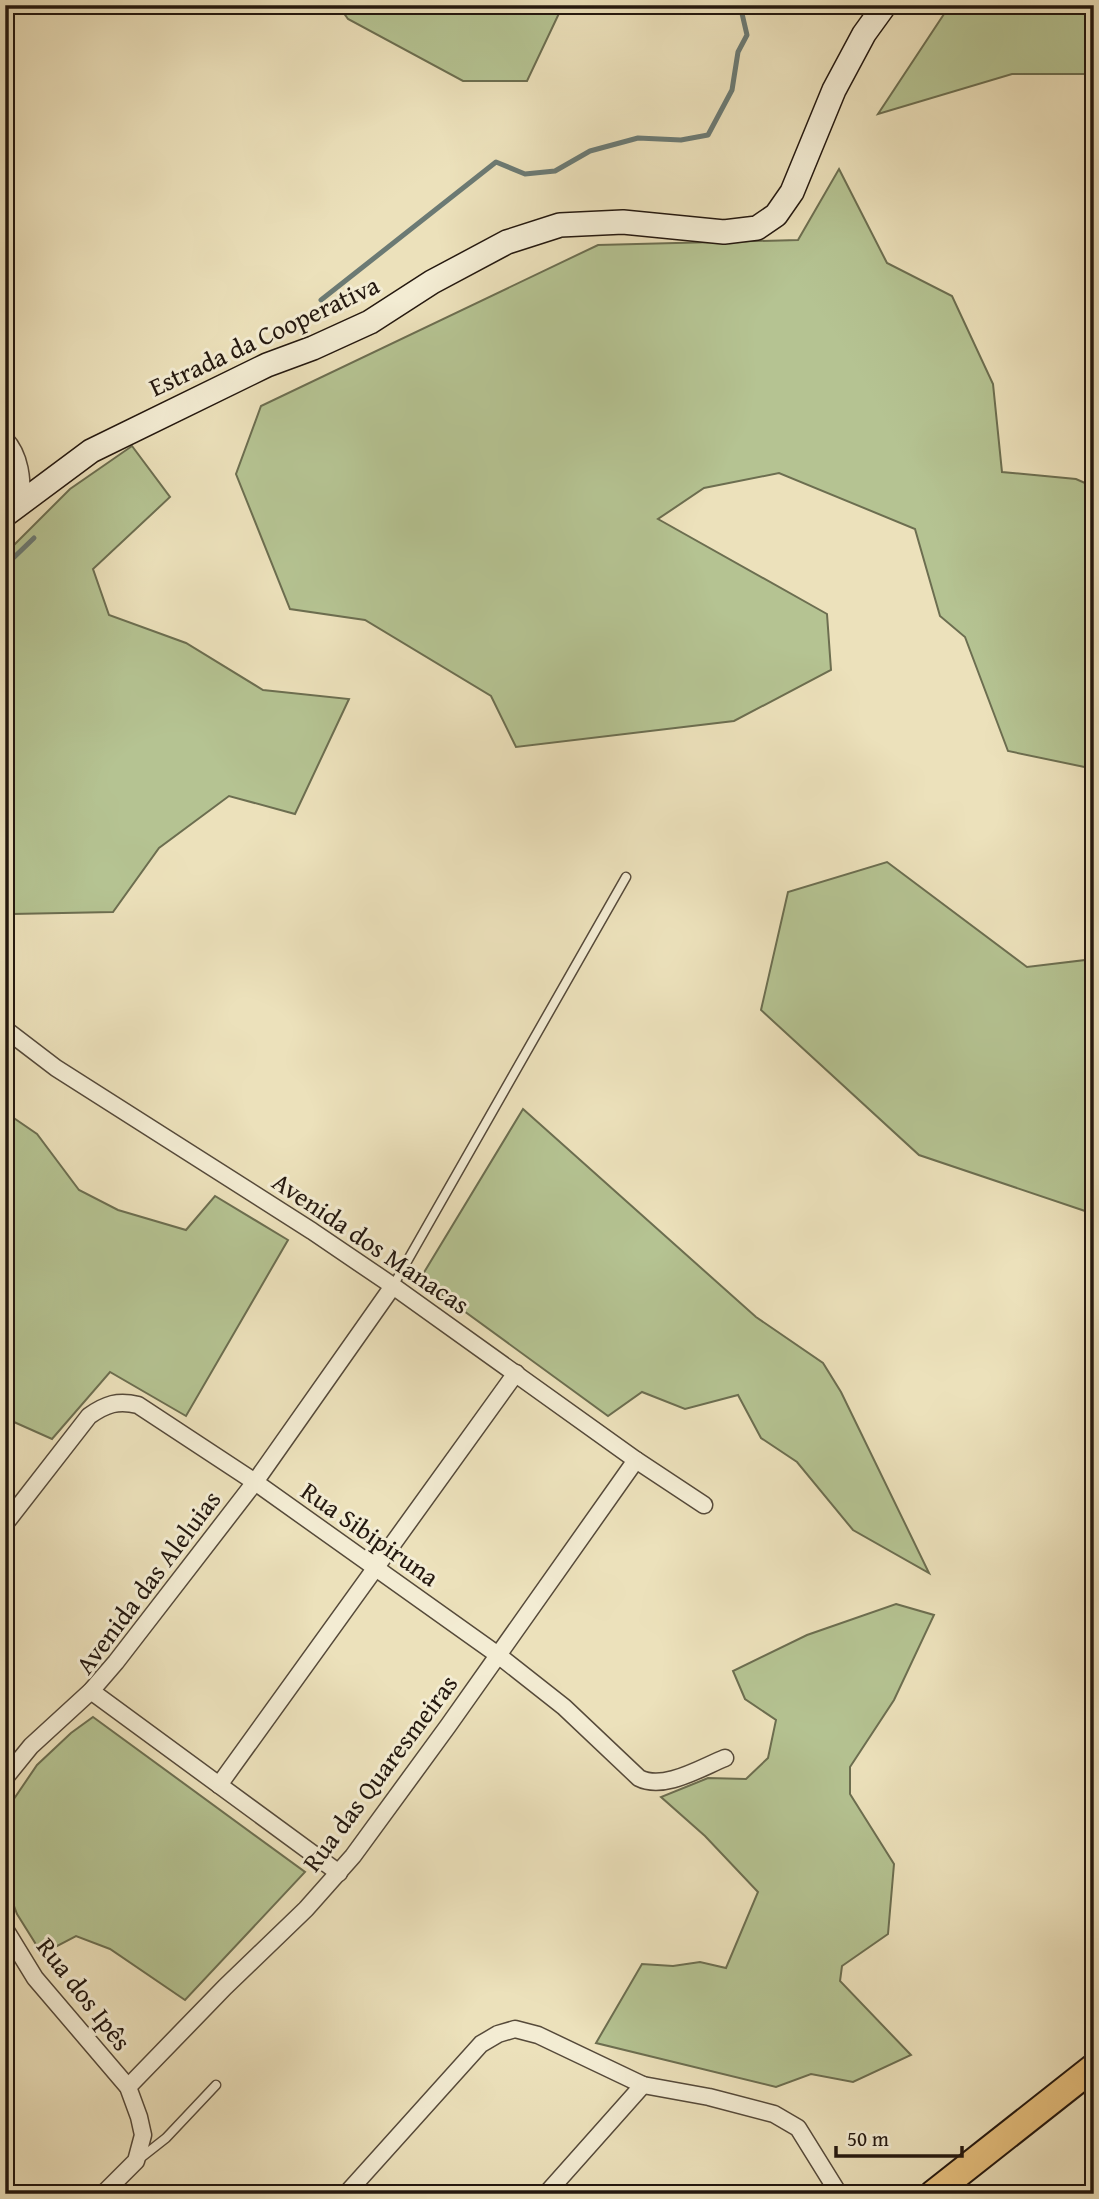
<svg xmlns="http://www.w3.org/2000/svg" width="1099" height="2199" font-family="'Gentium Book Plus',serif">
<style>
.green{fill:#b5c392;stroke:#6c6e50;stroke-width:2}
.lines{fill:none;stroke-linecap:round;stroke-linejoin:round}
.stream{stroke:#6b7a74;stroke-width:5}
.lane-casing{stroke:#564a3a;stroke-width:11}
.street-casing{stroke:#564a3a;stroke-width:19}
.secondary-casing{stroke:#24180f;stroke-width:26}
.primary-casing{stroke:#24180f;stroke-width:30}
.lane{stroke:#f3ecd3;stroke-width:8}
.street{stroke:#f3ecd3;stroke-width:16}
.secondary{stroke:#f3ecd3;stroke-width:23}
.primary{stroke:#e6c07e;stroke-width:26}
.labels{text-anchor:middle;stroke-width:6;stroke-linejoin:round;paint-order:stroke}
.street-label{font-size:26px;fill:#24180f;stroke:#f3ecd3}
</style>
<rect width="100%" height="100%" fill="#ece1bb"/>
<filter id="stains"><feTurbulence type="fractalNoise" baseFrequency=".00286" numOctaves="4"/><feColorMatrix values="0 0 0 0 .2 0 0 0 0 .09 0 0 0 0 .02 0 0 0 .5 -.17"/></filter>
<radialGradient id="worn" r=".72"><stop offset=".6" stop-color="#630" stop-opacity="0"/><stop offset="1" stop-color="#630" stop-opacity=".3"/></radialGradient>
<g class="green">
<path d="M338 5H563L527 81H463L348 19Z"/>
<path d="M950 5H1094V74H1012L878 114Z"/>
<path d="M839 169 887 263 952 296 993 384 1002 472 1076 479 1094 487V769L1008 751 965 637 940 616 915 529 779 473 704 488 658 519 827 614 831 670 734 721 516 747 491 696 365 620 290 609 236 474 261 406 598 245 798 240Z"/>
<path d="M132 446 170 497 93 569 109 615 186 643 263 690 349 699 295 814 229 796 159 848 113 912 12 914 5 924V554L70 489Z"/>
<path d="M887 862 1027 967 1094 959V1214L919 1155 761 1010 788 892Z"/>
<path d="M523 1109 756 1317 823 1363 841 1392 929 1573 853 1530 797 1462 761 1438 738 1395 685 1409 642 1392 608 1416 420 1279Z"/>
<path d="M5 1112 37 1134 79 1190 118 1210 186 1230 215 1196 288 1240 186 1416 110 1372 52 1439 5 1418Z"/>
<path d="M896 1604 934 1615 894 1700 850 1767V1794L894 1864 888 1934 842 1966 840 1981 911 2055 853 2082 811 2074 776 2087 596 2043 642 1964 673 1966 700 1962 726 1968 758 1892 705 1836 661 1797 708 1778 746 1779 768 1758 776 1720 745 1699 733 1671 807 1635Z"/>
<path d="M93 1717 305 1872 185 2000 110 1949 76 1936 42 1954 17 1914 5 1882V1812L37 1765 71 1733Z"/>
</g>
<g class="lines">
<g class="stream">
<path d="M321 300 496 162 525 174 555 171 590 151 638 138 681 140 708 135 732 90 738 52 747 35 740 5"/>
<path d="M5 566 34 538"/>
</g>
<defs>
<g id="lane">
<path d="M393 1286 626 877"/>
<path d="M138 2160 166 2138 216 2085"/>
</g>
<g id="street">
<path d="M5 439C21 456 22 480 22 502"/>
<path d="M5 1029 56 1068 312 1231 393 1286 636 1460 704 1505"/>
<path d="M5 1524 89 1416C106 1404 118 1400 138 1405L255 1482 498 1655 564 1707 639 1778C664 1791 702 1767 725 1758"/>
<path d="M91 1691 339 1873"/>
<path d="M5 1778 31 1746 91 1691 116 1662 255 1482 393 1286"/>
<path d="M219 1785 516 1373"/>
<path d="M5 1929 35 1978 128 2087 139 2117 143 2135 136 2161 103 2194"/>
<path d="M128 2087 225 1987 306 1909 353 1856 448 1726 636 1460"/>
<path d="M346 2194 481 2044 498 2034 515 2029 538 2035 643 2085 709 2097 774 2114 798 2128 839 2194"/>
<path d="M546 2194 643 2085"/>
</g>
<path id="secondary" d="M5 515 91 451 267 365 313 348 370 322 432 282 507 242 560 225 623 222 724 232 757 228 776 215 792 192 834 90 864 34 885 5"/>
<path id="primary" d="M933 2194 1094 2067"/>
</defs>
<use href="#lane" class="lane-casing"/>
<use href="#street" class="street-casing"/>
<use href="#secondary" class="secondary-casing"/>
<use href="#primary" class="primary-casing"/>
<use href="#lane" class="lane"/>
<use href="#street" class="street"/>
<use href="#secondary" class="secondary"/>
<use href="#primary" class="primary"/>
</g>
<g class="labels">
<g class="street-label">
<text transform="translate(264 336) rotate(-25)" y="9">Estrada da Cooperativa</text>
<text transform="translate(371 1243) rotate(34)" y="9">Avenida dos Manacas</text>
<text transform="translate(370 1534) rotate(35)" y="9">Rua Sibipiruna</text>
<text transform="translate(148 1582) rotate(-53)" y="9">Avenida das Aleluias</text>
<text transform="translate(380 1773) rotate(-53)" y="9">Rua das Quaresmeiras</text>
<text transform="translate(84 1994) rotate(52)" y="9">Rua dos Ipês</text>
</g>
</g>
<rect width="1099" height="2199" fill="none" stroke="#ece1bb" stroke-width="28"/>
<rect x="7" y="7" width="1085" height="2185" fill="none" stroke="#24180f" stroke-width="3.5"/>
<rect x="14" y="14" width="1071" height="2171" fill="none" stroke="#24180f" stroke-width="2"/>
<path d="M836 2146v10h126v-10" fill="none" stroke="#24180f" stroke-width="3.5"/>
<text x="847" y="2146" font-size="21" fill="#24180f" stroke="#f3ecd3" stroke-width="5" paint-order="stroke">50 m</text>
<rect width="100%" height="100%" filter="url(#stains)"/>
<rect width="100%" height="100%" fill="url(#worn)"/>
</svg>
